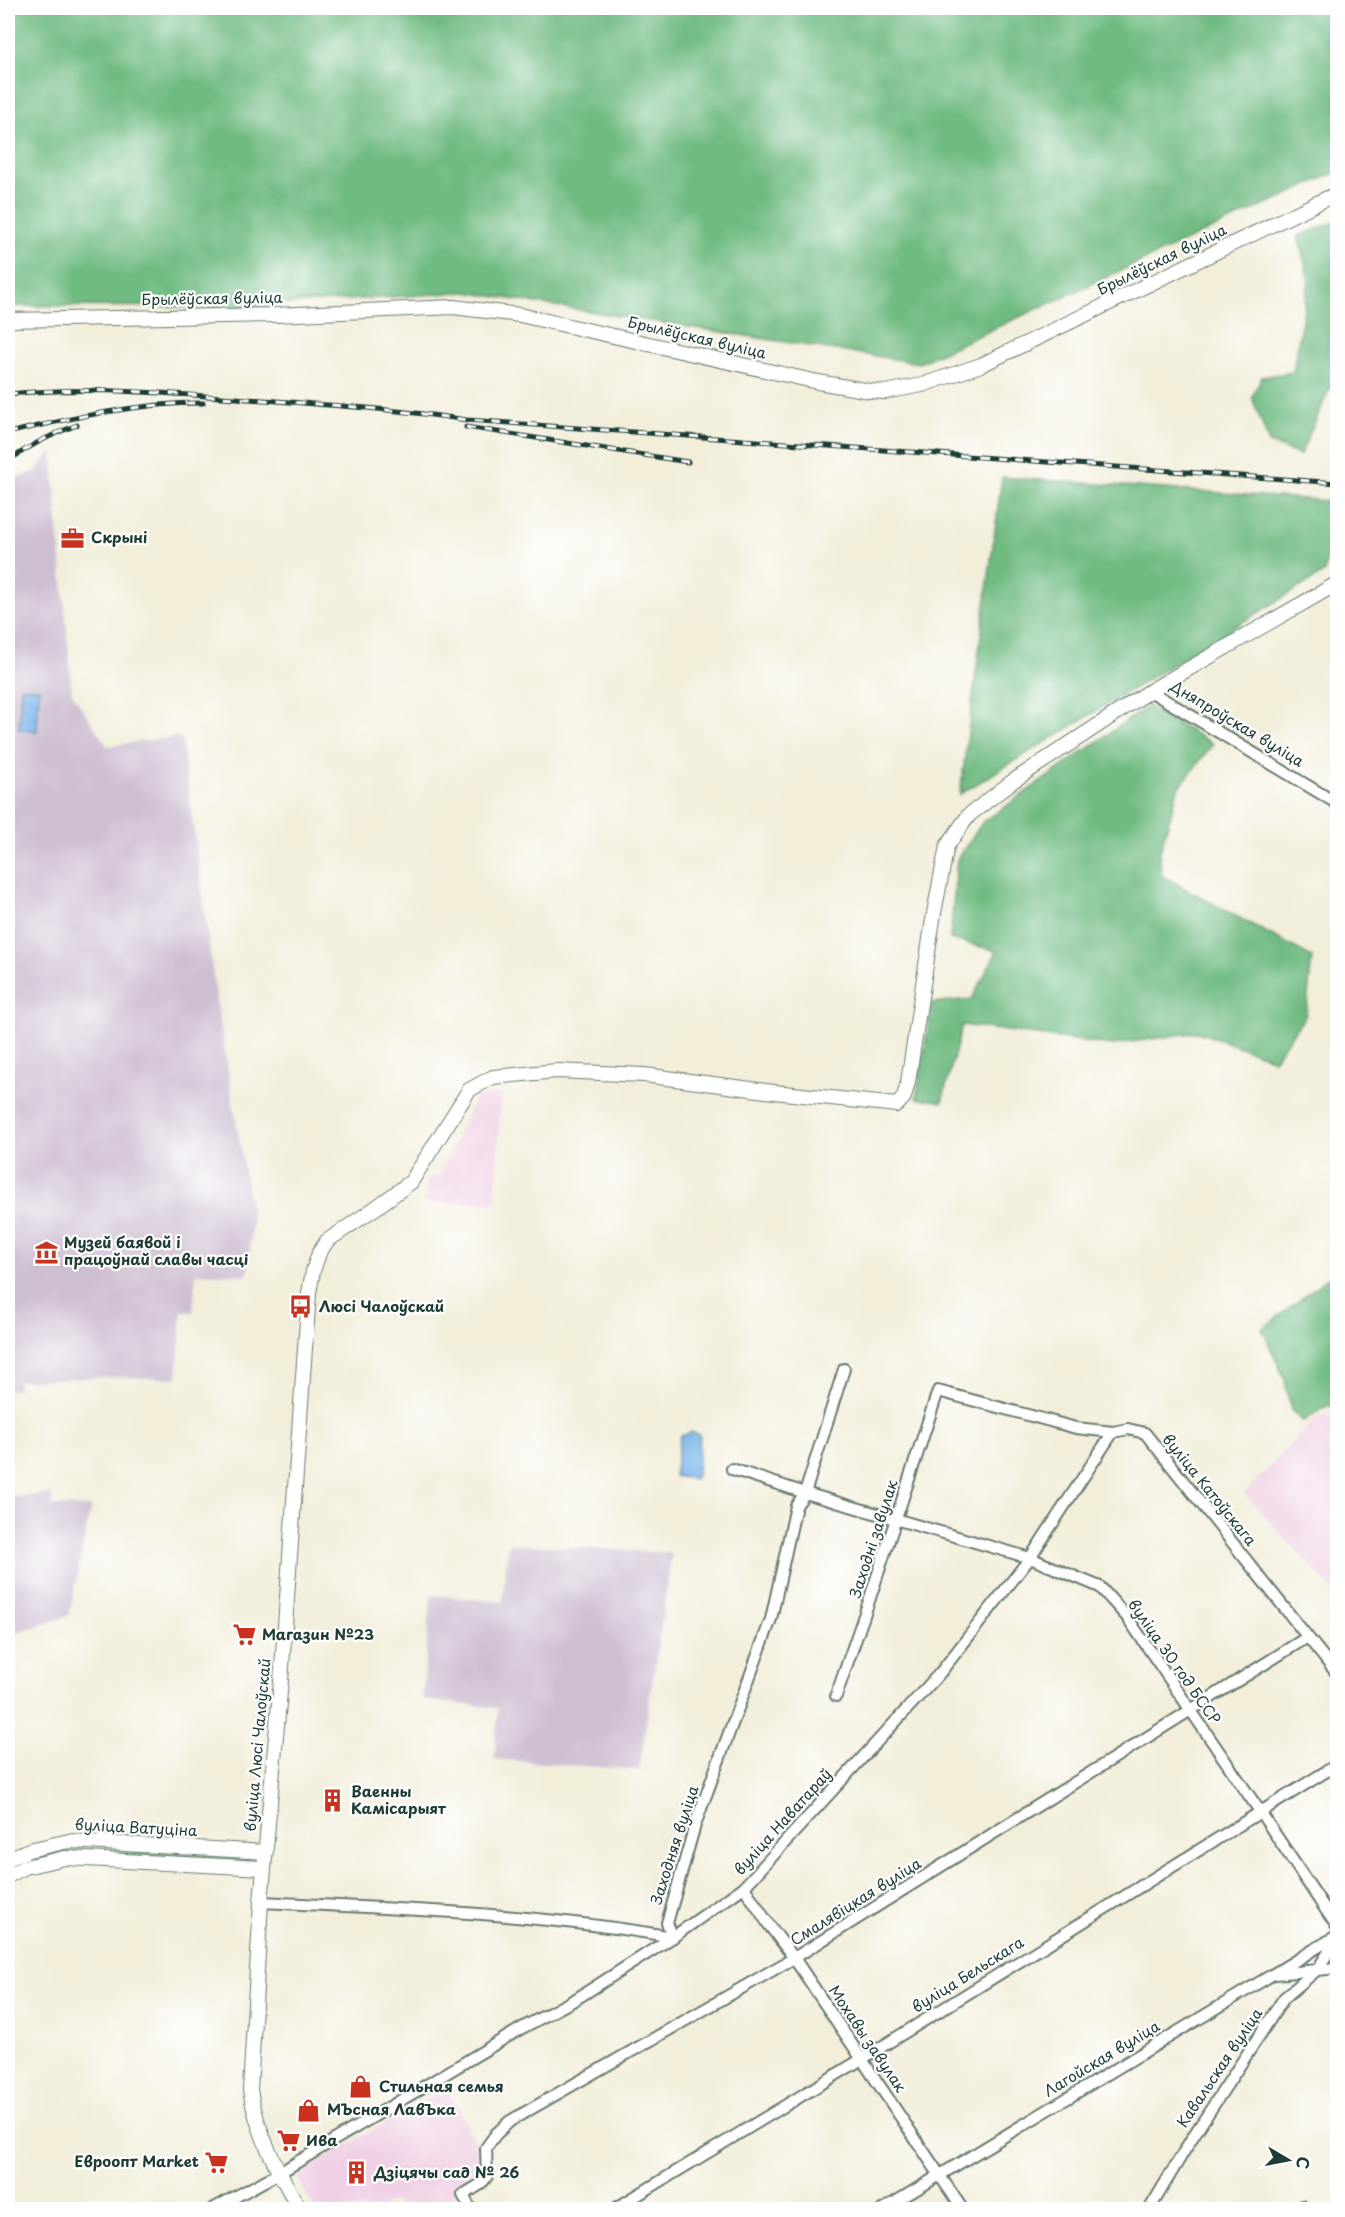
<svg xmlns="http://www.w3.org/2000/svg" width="1345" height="2217" font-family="'Playpen Sans',sans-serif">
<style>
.built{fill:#f0d0e5}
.industrial{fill:#cebed2}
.green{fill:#8bdb9a;stroke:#558c67;stroke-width:1.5}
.forest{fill:#70bb82;stroke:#487c5b;stroke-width:1.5}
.water{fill:#74b1e6;stroke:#4a778d;stroke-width:1.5}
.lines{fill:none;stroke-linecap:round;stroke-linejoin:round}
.minor-casing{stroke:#697b6e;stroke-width:14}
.tertiary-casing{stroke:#697b6e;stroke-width:16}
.minor{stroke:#fff;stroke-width:10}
.tertiary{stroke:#fff;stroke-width:14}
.rail-casing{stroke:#1f3d34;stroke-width:5}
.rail{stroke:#fff;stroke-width:3;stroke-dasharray:9;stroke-linecap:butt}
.labels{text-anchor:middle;stroke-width:4.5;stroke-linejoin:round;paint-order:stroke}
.street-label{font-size:15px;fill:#1f3d34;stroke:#fff}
.poi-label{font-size:15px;font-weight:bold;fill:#1f3d34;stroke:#fff;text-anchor:start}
</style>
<rect width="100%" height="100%" fill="#fff"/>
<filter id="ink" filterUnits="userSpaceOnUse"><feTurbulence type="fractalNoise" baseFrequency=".0167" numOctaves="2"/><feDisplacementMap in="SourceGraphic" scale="12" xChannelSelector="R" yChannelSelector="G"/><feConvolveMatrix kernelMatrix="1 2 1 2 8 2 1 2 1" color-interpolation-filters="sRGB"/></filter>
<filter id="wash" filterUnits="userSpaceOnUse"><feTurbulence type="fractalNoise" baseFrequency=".008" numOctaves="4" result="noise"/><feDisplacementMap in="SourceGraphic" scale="24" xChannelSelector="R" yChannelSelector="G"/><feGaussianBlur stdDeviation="1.35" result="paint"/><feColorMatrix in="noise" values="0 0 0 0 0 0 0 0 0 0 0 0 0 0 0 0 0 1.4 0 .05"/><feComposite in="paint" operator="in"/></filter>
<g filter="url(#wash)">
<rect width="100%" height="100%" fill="#f2eeda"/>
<g class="built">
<path d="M501 1094 495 1202 424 1203 428 1178 439 1176 476 1096Z"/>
<path d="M1319 1415 1337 1417V1599L1334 1591 1244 1493Z"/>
<path d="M447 2087 480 2152 484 2165 482 2178 429 2210 400 2209 395 2200 378 2209H315L295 2175Z"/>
</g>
<g class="industrial">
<path d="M52 452 72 693 107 746 181 736 216 997 252 1218 248 1275 196 1273 193 1312H182L177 1378 104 1377 18 1381 17 1390H8V481L36 471Z"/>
<path d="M51 1494 52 1506 91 1507 69 1616 8 1635V1497Z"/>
<path d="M508 1544 672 1553 639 1770 494 1759 498 1708 422 1700 431 1595 503 1602Z"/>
</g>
<path class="green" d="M62 1848 251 1857 249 1862 61 1853 8 1870V1864Z"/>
<g class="forest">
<path d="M8 8H1337V172L919 363 466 292 242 307 8 306Z"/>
<path d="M1337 221V372L1300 455 1269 443 1252 397 1262 377 1293 372 1309 280 1298 236Z"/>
<path d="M1002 477 1330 501 1325 572 960 794Z"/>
<path d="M1148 706 1213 744 1178 789 1159 855 1162 876 1312 957 1306 1015 1274 1059 1198 1032 1112 1045 962 1025 942 1102 916 1098 932 1003 972 999 997 951 950 939 957 859 982 823Z"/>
<path d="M1337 1271V1410L1328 1405 1303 1421 1291 1410 1285 1380 1262 1329Z"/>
</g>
<g class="water">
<path d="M21 687 39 688 37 731 19 730Z"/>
<path d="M692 1432 700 1436 697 1473 694 1479 674 1476 680 1436Z"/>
</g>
</g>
<g filter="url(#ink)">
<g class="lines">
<defs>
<g id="minor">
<path d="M1150 691 1338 804"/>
<path d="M732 1469 805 1493 1030 1558 1100 1587 1127 1617 1261 1813 1338 1928"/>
<path d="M836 1696 868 1604 938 1391 1076 1428 1113 1432 1128 1429 1145 1433 1338 1675"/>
<path d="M744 1887 769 1925 794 1958 963 2210"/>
<path d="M261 1902C399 1909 537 1913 673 1937"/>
<path d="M673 1937 667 1923 695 1825 771 1619 796 1506 805 1493 844 1369"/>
<path d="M1275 1974 1317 1970 1338 1938"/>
<path d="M211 2210 279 2173 522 2028 576 1999 673 1937 744 1887 940 1673 1030 1558 1113 1432"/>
<path d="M471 2210 463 2195 481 2184 487 2176 486 2148 496 2134 510 2121 794 1958 1306 1638"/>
<path d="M613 2210 862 2059 1338 1764"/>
<path d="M882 2210 1338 1935"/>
<path d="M1149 2210 1192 2138 1284 1998 1317 1970 1338 1968"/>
<path d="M1300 2210 1302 2206"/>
</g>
<g id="tertiary">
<path d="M8 320 275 315 453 307 520 315 818 382 870 391 885 392 922 385 981 365 1338 193"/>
<path d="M8 1859 29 1850 69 1841 266 1852"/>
<path d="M8 1876 25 1867 65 1858 264 1868"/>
<path d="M300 2210C278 2171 257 2134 250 2090L261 1902 281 1681 309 1293 313 1271 319 1253 327 1241 374 1209 411 1182 469 1090 493 1077 557 1071 644 1075 774 1092 897 1105 904 1097 908 1082 934 913 947 846 969 815 1013 781 1150 691 1338 583"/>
</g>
</defs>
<use href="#minor" class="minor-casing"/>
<use href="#tertiary" class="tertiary-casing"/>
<use href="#minor" class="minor"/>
<use href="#tertiary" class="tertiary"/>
<defs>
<g id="rail">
<path d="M8 394C84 386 160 393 236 398 313 404 390 408 467 420L1338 483"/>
<path d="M466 427 688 462"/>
<path d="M8 433C71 418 137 403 203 403"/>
<path d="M8 461C29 446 52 434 77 425"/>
</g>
</defs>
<use href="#rail" class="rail-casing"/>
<use href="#rail" class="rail"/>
</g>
</g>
<defs>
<symbol id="office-bare" viewBox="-9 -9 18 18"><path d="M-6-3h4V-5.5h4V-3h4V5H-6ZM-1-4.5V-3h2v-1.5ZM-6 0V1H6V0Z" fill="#c8321e" stroke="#fff" stroke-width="2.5" paint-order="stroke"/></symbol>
<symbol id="museum-bare" viewBox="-9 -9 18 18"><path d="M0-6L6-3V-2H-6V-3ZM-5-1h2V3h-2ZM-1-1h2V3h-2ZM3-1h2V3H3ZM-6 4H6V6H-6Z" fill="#c8321e" stroke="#fff" stroke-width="2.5" paint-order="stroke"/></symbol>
<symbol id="bus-bare" viewBox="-9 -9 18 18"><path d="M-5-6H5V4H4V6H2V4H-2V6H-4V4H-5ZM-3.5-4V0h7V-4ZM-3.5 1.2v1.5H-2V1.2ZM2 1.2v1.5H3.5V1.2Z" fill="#c8321e" stroke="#fff" stroke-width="2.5" paint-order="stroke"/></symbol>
<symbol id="supermarket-bare" viewBox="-9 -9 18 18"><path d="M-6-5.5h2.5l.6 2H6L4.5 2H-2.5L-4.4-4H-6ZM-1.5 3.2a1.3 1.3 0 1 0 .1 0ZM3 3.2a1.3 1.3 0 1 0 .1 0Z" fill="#c8321e" stroke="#fff" stroke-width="2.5" paint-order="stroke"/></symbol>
<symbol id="building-bare" viewBox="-9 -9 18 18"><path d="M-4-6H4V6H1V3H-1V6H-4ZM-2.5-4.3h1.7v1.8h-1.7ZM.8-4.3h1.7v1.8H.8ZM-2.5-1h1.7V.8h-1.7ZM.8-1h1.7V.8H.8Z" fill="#c8321e" stroke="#fff" stroke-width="2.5" paint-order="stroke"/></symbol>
<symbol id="shop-bare" viewBox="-9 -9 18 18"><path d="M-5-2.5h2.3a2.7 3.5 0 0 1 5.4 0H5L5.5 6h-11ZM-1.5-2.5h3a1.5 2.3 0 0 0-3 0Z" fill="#c8321e" stroke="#fff" stroke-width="2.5" paint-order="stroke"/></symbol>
</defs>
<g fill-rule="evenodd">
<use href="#office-bare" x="56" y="522" width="33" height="33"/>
<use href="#museum-bare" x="30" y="1236" width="33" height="33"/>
<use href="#bus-bare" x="284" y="1290" width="33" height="33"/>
<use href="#supermarket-bare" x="228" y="1618" width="33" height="33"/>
<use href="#building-bare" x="316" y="1784" width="33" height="33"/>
<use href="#shop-bare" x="344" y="2070" width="33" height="33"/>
<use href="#shop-bare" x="292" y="2094" width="33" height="33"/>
<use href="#supermarket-bare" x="272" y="2124" width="33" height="33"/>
<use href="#supermarket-bare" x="200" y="2146" width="33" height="33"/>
<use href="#building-bare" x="340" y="2156" width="33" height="33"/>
</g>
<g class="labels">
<g class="street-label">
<text transform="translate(1162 260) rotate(-26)" y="5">Брылёўская вуліца</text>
<text transform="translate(212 299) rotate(-1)" y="5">Брылёўская вуліца</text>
<text transform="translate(697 338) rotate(13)" y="5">Брылёўская вуліца</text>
<text transform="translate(1237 724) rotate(31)" y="5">Дняпроўская вуліца</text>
<text transform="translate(1209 1490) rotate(51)" y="5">вуліца Катоўскага</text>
<text transform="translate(874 1539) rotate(-72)" y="5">Заходні завулак</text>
<text transform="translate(1174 1662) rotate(55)" y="5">вуліца 30 год БССР</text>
<text transform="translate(258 1745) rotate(-85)" y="5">вуліца Люсі Чалоўскай</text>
<text transform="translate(783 1822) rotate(-48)" y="5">вуліца Наватараў</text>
<text transform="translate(136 1828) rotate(3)" y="5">вуліца Ватуціна</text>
<text transform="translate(675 1845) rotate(-72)" y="5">Заходняя вуліца</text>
<text transform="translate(856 1902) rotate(-32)" y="5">Смалявіцкая вуліца</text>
<text transform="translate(968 1975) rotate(-32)" y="5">вуліца Бельскага</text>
<text transform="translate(867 2039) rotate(56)" y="5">Мохавы завулак</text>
<text transform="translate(1102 2059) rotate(-31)" y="5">Лагойская вуліца</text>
<text transform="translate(1220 2068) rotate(-56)" y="5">Кавальская вуліца</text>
</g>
<g class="poi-label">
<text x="91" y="543">Скрыні</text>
<text x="64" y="1248">Музей баявой і<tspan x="64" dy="17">працоўнай славы часці</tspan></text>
<text x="319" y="1312">Люсі Чалоўскай</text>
<text x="262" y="1640">Магазин №23</text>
<text x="351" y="1797">Ваенны<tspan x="351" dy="17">Камісарыят</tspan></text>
<text x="379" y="2092">Стильная семья</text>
<text x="327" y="2115">МЪсная ЛавЪка</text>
<text x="306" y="2146">Ива</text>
<text x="199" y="2167" text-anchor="end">Евроопт Market</text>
<text x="374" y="2178">Дзіцячы сад № 26</text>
</g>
</g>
<rect width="1345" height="2217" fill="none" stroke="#fff" stroke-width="30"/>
<g transform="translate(1288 2160) rotate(100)" stroke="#ffffff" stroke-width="4.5" paint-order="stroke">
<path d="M0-4.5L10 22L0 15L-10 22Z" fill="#1f3d34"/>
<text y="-9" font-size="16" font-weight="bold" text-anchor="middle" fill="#1f3d34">С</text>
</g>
</svg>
